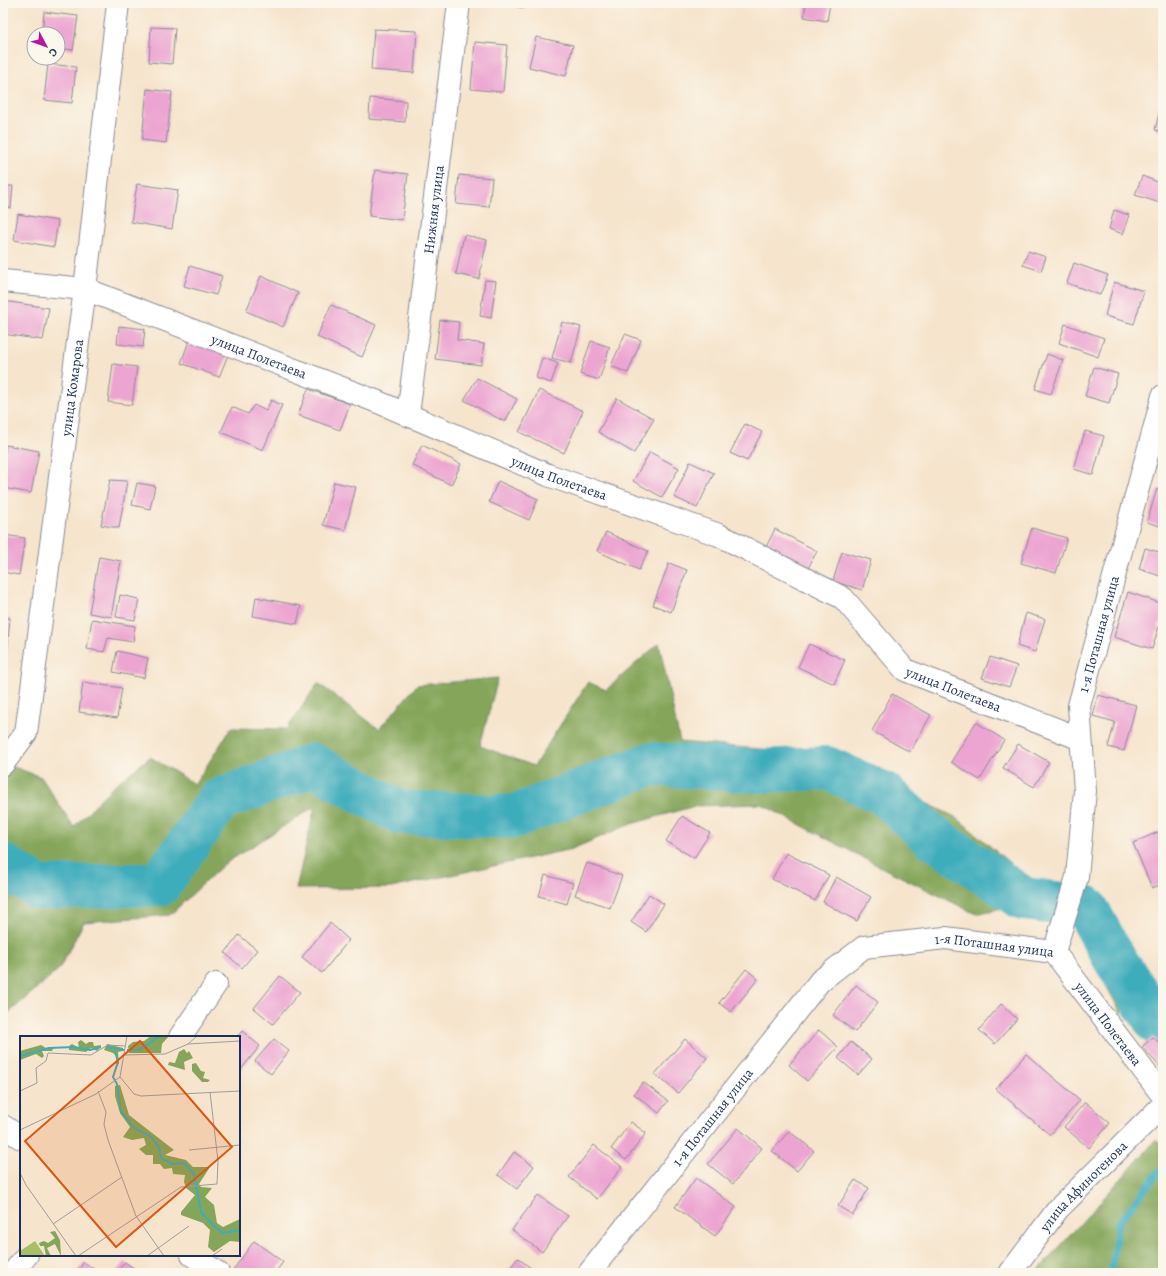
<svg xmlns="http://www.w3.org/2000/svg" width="1166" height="1276" font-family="Alegreya,serif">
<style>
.forest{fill:#85a65a;stroke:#506a5c}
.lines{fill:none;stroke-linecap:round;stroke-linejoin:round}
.stream{stroke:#3dacbb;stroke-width:7}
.river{stroke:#3dacbb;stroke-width:44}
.building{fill:#eca4d1}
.street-casing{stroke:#888a95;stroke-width:24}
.street{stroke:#fff;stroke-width:22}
.labels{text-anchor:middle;stroke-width:3;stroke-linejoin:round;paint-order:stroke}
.street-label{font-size:14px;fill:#1b2f5e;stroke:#fbf7ec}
.inset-river{fill:none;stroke:#3dacbb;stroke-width:2}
.inset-road{fill:none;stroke:#9e9ca0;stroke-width:1}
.view{fill:#de5710;fill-opacity:0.15;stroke:#de5710;stroke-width:2}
.inset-edge{fill:none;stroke:#1b2f5e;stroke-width:2}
</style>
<rect width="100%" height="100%" fill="#fbf7ec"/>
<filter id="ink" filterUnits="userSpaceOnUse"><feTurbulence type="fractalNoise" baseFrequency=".025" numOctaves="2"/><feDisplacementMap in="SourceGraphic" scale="8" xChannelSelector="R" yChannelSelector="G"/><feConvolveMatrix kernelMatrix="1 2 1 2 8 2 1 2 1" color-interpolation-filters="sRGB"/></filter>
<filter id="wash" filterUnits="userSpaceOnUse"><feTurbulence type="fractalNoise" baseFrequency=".012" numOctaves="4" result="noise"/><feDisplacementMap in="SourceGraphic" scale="16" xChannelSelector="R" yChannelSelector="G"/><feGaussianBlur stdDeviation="0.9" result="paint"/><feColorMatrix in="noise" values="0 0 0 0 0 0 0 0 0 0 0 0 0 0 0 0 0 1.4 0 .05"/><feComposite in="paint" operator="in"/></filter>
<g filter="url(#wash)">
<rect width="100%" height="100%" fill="#f6e4cc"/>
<g class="forest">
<path d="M659 643 680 742 829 755 957 818 1018 870 1002 908 976 914 875 864 761 804 695 806 631 824 572 849 391 888 296 889 315 806 223 865 170 915 84 922 59 969 3 1018V763L41 777 74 827 112 787 150 757 195 784 231 728 287 729 318 683 379 729 417 685 498 678 480 746 534 766 588 682 606 690Z"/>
<path d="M1095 891 1138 971 1121 1013 1077 932 1083 897Z"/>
<path d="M1157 1001 1163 1007V1041L1140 1019Z"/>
<path d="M1156 1140 1163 1145V1273H1036Z"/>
</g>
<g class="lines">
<path class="stream" d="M1111 1273 1118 1223 1163 1167"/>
<path class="river" d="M3 865 39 888 160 884 219 800 313 765 399 812 513 817 650 764 758 771 827 768 883 793 930 835 1024 899 1086 907 1114 958 1157 1023 1163 1029"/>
</g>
<g id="blocks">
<g class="building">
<path d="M495 3H525L524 8Z"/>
<path d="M806 3H830L827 21 804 17Z"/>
<path d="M44 12 78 16 73 50 58 48V34H42Z"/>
<path d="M151 27 175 28 172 64 149 62Z"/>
<path d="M374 29 417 31 414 73 371 70Z"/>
<path d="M536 37 573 45 566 76 529 67Z"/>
<path d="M475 42 507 45 503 92 471 89Z"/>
<path d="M48 64 76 67 72 103 44 100Z"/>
<path d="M147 89 172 92 166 143 142 140Z"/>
<path d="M370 98 406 101 405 122 369 119Z"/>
<path d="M1160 109 1163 110V132L1155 130Z"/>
<path d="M375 170 408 174 402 220 369 216Z"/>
<path d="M459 175 492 178 489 207 456 204Z"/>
<path d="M1142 176 1163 184V204L1135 195Z"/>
<path d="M137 184 178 190 172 229 131 222Z"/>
<path d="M3 186H13L11 208 3 207Z"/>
<path d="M1114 210 1129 215 1123 234 1109 229Z"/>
<path d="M18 214 58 221 54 247 14 240Z"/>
<path d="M464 235 487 240 479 279 456 274Z"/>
<path d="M1028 251 1046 257 1041 271 1023 265Z"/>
<path d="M1074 263 1108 275 1100 295 1067 283Z"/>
<path d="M190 266 222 276 216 295 184 286Z"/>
<path d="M261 276 298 293 283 327 246 311Z"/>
<path d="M485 280 496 281 491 318 480 316Z"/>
<path d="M1114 282 1144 291 1134 324 1105 316Z"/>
<path d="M4 301 49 308 43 340 3 334Z"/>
<path d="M331 305 376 325 362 357 317 337Z"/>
<path d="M440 320 459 322 457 340 484 344 481 365 435 359Z"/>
<path d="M562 322 581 327 571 363 552 358Z"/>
<path d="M1065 324 1104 338 1098 357 1059 343Z"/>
<path d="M119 326 145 329 143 347 117 344Z"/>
<path d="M625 334 641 340 628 373 611 366Z"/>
<path d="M189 341 228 355 219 377 181 363Z"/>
<path d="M591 341 610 347 599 380 580 374Z"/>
<path d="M1047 354 1063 360 1051 394 1035 389Z"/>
<path d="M542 358 558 363 551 383 536 378Z"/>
<path d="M113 364 137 367 132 405 108 402Z"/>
<path d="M1094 367 1118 374 1109 403 1085 396Z"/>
<path d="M477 378 517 399 505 422 464 400Z"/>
<path d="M308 389 350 404 340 430 298 415Z"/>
<path d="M539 390 583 411 564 453 519 432Z"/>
<path d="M617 398 654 419 634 453 598 432Z"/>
<path d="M271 400 282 405 263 450 221 432 232 407 248 414 254 405 266 411Z"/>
<path d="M745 424 762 432 747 461 730 453Z"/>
<path d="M1085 431 1104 436 1093 475 1074 469Z"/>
<path d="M6 445 39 451 31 493 3 488V460Z"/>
<path d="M422 445 461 464 451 485 412 465Z"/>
<path d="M650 452 679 468 662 497 633 481Z"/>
<path d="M690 462 714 473 697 508 674 497Z"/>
<path d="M110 480 127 481 119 528 101 525Z"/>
<path d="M498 481 538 499 529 520 489 502Z"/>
<path d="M334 482 356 487 345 530 323 525Z"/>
<path d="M137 483 155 486 150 509 132 505Z"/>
<path d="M1157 489 1163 490V527L1147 522Z"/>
<path d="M1032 528 1067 538 1056 573 1021 563Z"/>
<path d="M775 529 817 551 806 572 764 551Z"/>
<path d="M606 532 648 551 639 570 597 551Z"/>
<path d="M3 535 25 538 19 575 3 572Z"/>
<path d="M1145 548 1163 553V577L1139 569Z"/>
<path d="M842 552 871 560 862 590 833 581Z"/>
<path d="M99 557 121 561 111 617 89 613Z"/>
<path d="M669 563 687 570 671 612 653 605Z"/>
<path d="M1128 592 1163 604V613L1152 649 1114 637Z"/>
<path d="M120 595 139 599 135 620 116 617Z"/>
<path d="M256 597 301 606 297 624 253 616Z"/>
<path d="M1026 613 1045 619 1035 652 1017 646Z"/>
<path d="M3 617 10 618 7 653H3Z"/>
<path d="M92 619 135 626 133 642 108 638 104 652 87 649Z"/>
<path d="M809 644 845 660 834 684 798 667Z"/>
<path d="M117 651 148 658 144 678 113 672Z"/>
<path d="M990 657 1017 666 1009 687 982 678Z"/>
<path d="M83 682 122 688 117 718 79 712Z"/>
<path d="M892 694 931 715 910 752 872 731Z"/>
<path d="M1098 695 1136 705 1124 751 1108 747 1115 722 1093 716Z"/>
<path d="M976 722 1004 740 980 780 951 762Z"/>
<path d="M1018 744 1049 762 1034 787 1003 768Z"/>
<path d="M682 816 710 833 694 858 666 841Z"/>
<path d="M1160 831 1163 838V884L1152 888 1133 843Z"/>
<path d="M786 853 829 875 815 901 772 879Z"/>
<path d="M587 863 622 876 610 908 575 895Z"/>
<path d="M545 875 573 883 567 904 539 896Z"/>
<path d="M836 877 871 897 857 921 823 902Z"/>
<path d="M649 894 664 904 646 932 631 922Z"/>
<path d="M330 923 349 940 322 973 302 957Z"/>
<path d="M239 935 257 950 242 968 225 953Z"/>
<path d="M746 969 758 979 731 1012 719 1003Z"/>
<path d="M280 976 300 992 273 1024 254 1008Z"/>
<path d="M856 985 878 1002 855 1032 833 1015Z"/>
<path d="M1001 1004 1017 1019 995 1044 979 1030Z"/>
<path d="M819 1030 838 1047 807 1081 789 1065Z"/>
<path d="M242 1031 260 1046 239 1072V1037H237Z"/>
<path d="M1153 1037 1163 1047V1070L1142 1047Z"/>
<path d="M274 1039 289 1051 271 1074 255 1061Z"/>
<path d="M685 1039 707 1058 678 1093 655 1074Z"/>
<path d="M851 1042 872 1059 858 1075 838 1058Z"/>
<path d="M1026 1054 1080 1100 1050 1135 996 1089Z"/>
<path d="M643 1082 668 1101 659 1113 634 1094Z"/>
<path d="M1085 1102 1110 1123 1089 1148 1064 1127Z"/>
<path d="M631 1122 646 1133 626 1160 611 1149Z"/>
<path d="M738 1128 762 1148 733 1184 708 1164Z"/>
<path d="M789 1131 814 1151 797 1171 772 1151Z"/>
<path d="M594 1145 622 1167 597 1199 569 1177Z"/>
<path d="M514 1152 534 1166 517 1189 498 1175Z"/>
<path d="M696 1178 736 1207 715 1236 675 1207Z"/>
<path d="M855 1180 869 1188 853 1215 838 1206Z"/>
<path d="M538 1195 568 1216 542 1252 512 1230Z"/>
<path d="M254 1241 283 1262 275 1273H237L233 1270Z"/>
<path d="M518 1258 537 1273H506Z"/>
<path d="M84 1262 99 1273H76Z"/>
<path d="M125 1262 140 1273H116Z"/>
</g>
</g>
</g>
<g filter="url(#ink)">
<use href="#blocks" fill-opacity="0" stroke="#888a95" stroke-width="1"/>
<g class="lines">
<defs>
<g id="street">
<path id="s1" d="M3 281 85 289 378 402 548 475 719 535 843 598 905 670 1081 739"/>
<path id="s2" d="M408 415 459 3"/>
<path id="s3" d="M3 764 26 733 85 289 118 3"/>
<path id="s4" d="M1054 952 1163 1096"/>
<path d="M180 1037 216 984"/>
<path d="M3 1126 21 1138"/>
<path d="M192 1255 218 1273"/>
<path d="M13 1273 27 1255"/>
<path id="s5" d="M589 1273 820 981 864 947 945 938 1054 952 1077 877 1085 791 1079 706 1163 396"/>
<path id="s6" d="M1010 1273 1058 1209 1163 1105"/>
</g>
</defs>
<use href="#street" class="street-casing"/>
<use href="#street" class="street"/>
</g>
</g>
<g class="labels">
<g class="street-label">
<text dy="5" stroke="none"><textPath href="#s2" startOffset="207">Нижняя улица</textPath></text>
<text dy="5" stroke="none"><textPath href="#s1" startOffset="269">улица Полетаева</textPath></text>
<text dy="5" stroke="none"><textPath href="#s3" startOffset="387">улица Комарова</textPath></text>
<text dy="5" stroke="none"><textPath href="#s1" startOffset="593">улица Полетаева</textPath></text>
<text dy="5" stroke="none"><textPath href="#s5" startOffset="944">1-я Поташная улица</textPath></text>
<text dy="5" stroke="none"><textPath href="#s1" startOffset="1049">улица Полетаева</textPath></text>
<text dy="5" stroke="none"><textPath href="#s5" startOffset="559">1-я Поташная улица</textPath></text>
<text dy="5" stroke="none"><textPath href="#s4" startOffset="90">улица Полетаева</textPath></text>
<text dy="5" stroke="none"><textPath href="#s5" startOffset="199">1-я Поташная улица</textPath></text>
<text dy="5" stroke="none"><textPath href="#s6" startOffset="114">улица Афиногенова</textPath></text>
</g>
</g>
<g transform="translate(20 1036)">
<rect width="220" height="220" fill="#f6e4cc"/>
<path d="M15 205 25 220H0V215Z" fill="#a7bf65"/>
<path d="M131 0H149L142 8 141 17H109L108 10 113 6 124 5ZM61 4 66 8 69 6H73L74 10 81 9 80 12 77 15 71 12 66 16 49 14V10L52 8 59 12 58 6ZM87 8 103 12V15L98 16 99 28H96L97 21 93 17 84 14ZM21 9 26 12 34 11 32 15H22L24 20 22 22 16 18 0 24V15ZM164 13 167 17 169 15 173 22 164 26 165 34 148 29 149 26 155 27 159 16ZM176 27 181 35 185 36 183 42 190 44 188 46H182L172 35V28ZM100 49 109 79 154 114 145 119 166 124 173 131H190L179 148 181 151 192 152 185 161 194 169 197 187 203 191 220 183V206L210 205 194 216 188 211 190 194 183 187 161 179V176L175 159 166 152 164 146 165 139 153 138 152 132 144 133 140 128H133V119H126L119 113 126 109 124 102 112 104 103 101 110 91 100 77 95 60V50ZM35 195 40 204 41 220 35 208 27 212 31 220H26L24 210H20L19 207 24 205 28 207 35 202 30 196Z" fill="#85a65a"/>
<path class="inset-river" d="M87 11 104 14M107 14H119L140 0M95 15 98 26 93 41 97 48 101 76 114 92 130 100 139 111 141 122 152 128 164 127 174 138 181 176 193 189 203 197 220 194M0 20 29 12 54 11 70 14 81 11"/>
<path class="inset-road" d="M168 8 220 5M104 19 145 18 168 8 177 0M100 41 107 0M0 55 17 47 16 32 26 25 28 17 71 19 88 9 105 10M78 55 86 76 84 88 88 104 116 180 144 220M0 94 76 58 100 41 114 58 121 60 220 55M169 114 220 109M0 137 6 149 56 220M33 188 102 141M58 220 161 151 197 148 198 125 190 56M127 220 169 190M192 220 202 213"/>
<path class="view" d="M120 5 212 111 96 211 5 105Z"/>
<rect width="220" height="220" class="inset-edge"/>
</g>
<rect width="1166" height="1276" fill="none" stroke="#fbf7ec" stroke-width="16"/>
<g transform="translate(46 46) rotate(131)"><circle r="19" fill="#fbf7ec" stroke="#a1a7b3"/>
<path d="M0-3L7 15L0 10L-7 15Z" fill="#b5179e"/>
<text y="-6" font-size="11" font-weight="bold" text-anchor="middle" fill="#1b2f5e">С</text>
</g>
</svg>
